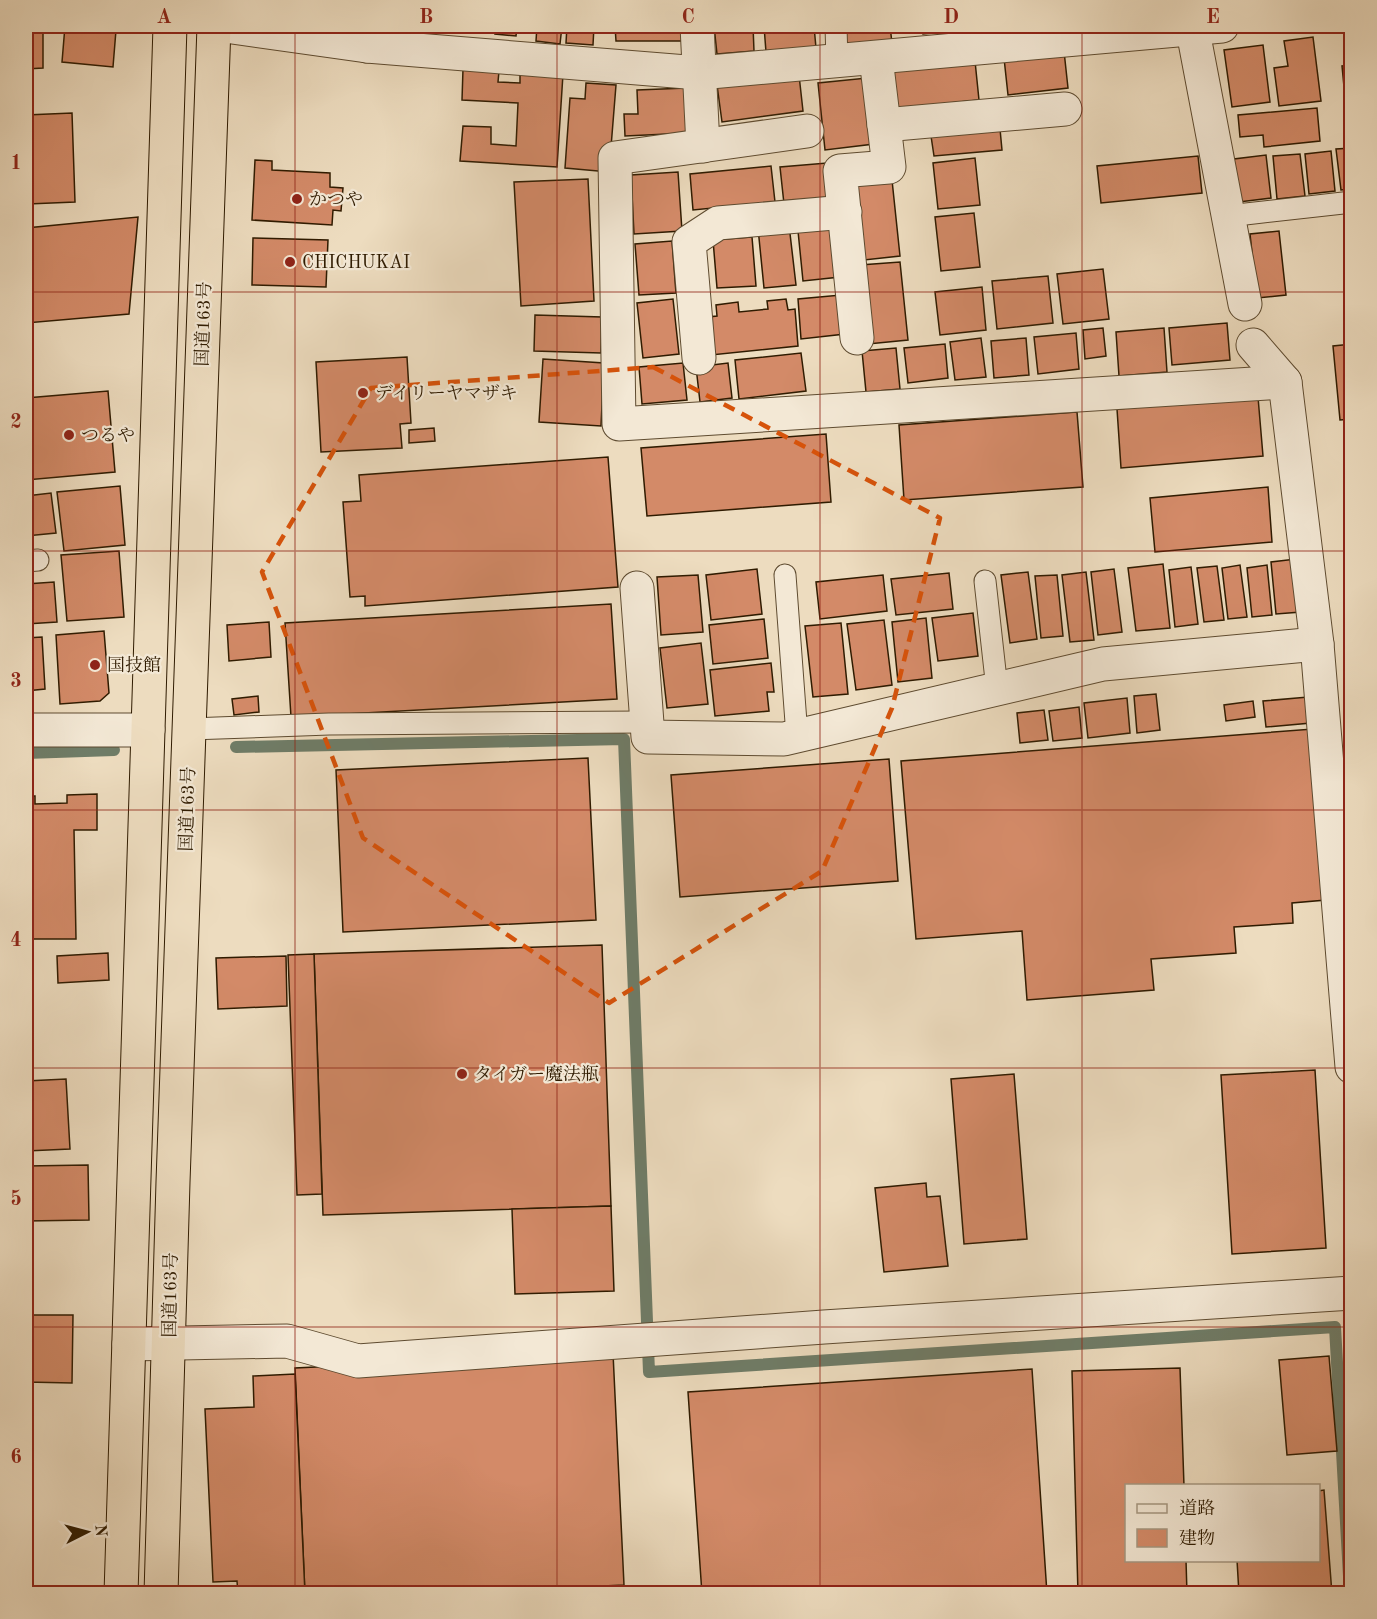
<svg xmlns="http://www.w3.org/2000/svg" width="1377" height="1619" font-family="'Old Standard TT','Noto Serif JP',serif">
<style>
.lines{fill:none;stroke-linecap:round;stroke-linejoin:round}
.stream{stroke:#6f7c67;stroke-width:12}
.building{fill:#d38a68;stroke:#2f1b00;stroke-width:1.5}
.service-casing{stroke:#5e4b30;stroke-width:23}
.minor-casing{stroke:#5e4b30;stroke-width:35}
.tertiary-casing{stroke:#5e4b30;stroke-width:35}
.trunk-casing{stroke:#2f1b00;stroke-width:35}
.service{stroke:#f3e8d5;stroke-width:21}
.minor{stroke:#f3e8d5;stroke-width:33}
.tertiary{stroke:#f3e8d5;stroke-width:33}
.trunk{stroke:#eddcbf;stroke-width:33}
.marked{fill:none;stroke:#d6530b;stroke-width:4.5;stroke-dasharray:12 8;stroke-linejoin:round}
.grid{fill:none;stroke:#8f2418;stroke-width:1.5;stroke-opacity:0.55}
.poi-dot{fill:#8f2418;stroke:#f3e8d5;stroke-width:2}
.labels{text-anchor:middle;stroke-width:4.5;stroke-linejoin:round;paint-order:stroke}
.poi-label{font-size:18px;fill:#2f1b00;stroke:#f3e8d5;text-anchor:start}
.street-label{font-size:18px;fill:#2f1b00;stroke:#f3e8d5}
.neatline{fill:none;stroke:#8f2418;stroke-width:2}
.grid-label{font-size:20px;text-anchor:middle;font-weight:bold;fill:#8f2418}
</style>
<rect width="100%" height="100%" fill="#eddcbf"/>
<filter id="stains"><feTurbulence type="fractalNoise" baseFrequency=".00333" numOctaves="4"/><feColorMatrix values="0 0 0 0 .2 0 0 0 0 .09 0 0 0 0 .02 0 0 0 .5 -.17"/></filter>
<radialGradient id="worn" r=".72"><stop offset=".6" stop-color="#630" stop-opacity="0"/><stop offset="1" stop-color="#630" stop-opacity=".3"/></radialGradient>
<g class="lines">
<g class="stream">
<path d="M236 747 624 739 649 1372 1335 1327 1350 1594"/>
<path d="M26 753 114 750"/>
</g>
</g>
<g class="building">
<path d="M26 26H43V68L26 69Z"/>
<path d="M65 26H99L116 30 113 67 62 62Z"/>
<path d="M433 26H462V32L432 29Z"/>
<path d="M470 26H489L488 33 469 30Z"/>
<path d="M496 26H517L516 36 495 34Z"/>
<path d="M537 26H562L560 44 536 41Z"/>
<path d="M567 26H594L593 45 566 43Z"/>
<path d="M615 26H682V41H616Z"/>
<path d="M714 26H753L754 51 717 54Z"/>
<path d="M764 26H814L816 48 766 52Z"/>
<path d="M843 26H890L892 43 845 47Z"/>
<path d="M922 26H992V28L923 34Z"/>
<path d="M1313 37 1321 101 1279 106 1274 68 1288 66 1284 41Z"/>
<path d="M1263 45 1270 102 1232 107 1224 50Z"/>
<path d="M1064 51 1068 88 1008 95 1004 58Z"/>
<path d="M975 61 979 100 891 109 887 70Z"/>
<path d="M1352 65V139H1349L1342 66Z"/>
<path d="M463 69 499 71 498 82 520 83V72L563 74 557 167 460 161 463 126 491 127V144L516 146 518 103 462 100Z"/>
<path d="M799 75 803 111 722 122 717 85Z"/>
<path d="M867 78 874 144 825 150 818 83Z"/>
<path d="M586 83 616 85 609 172 565 168 570 98 585 99Z"/>
<path d="M687 88 689 133 625 136 624 114H638L637 90Z"/>
<path d="M1317 108 1320 141 1264 147 1263 135 1240 137 1238 115Z"/>
<path d="M72 113 75 202 28 204 26 115Z"/>
<path d="M1000 129 1002 150 934 156 931 136Z"/>
<path d="M1352 148V189L1341 190 1336 149Z"/>
<path d="M1331 151 1335 191 1309 194 1305 154Z"/>
<path d="M1300 154 1305 196 1277 199 1273 156Z"/>
<path d="M1266 155 1271 198 1239 202 1234 159Z"/>
<path d="M1198 156 1202 193 1101 203 1097 166Z"/>
<path d="M975 158 980 205 938 209 933 163Z"/>
<path d="M255 160 272 161V170L330 173V187L343 188 341 211 333 210 332 225 252 220Z"/>
<path d="M827 163 830 199 784 204 780 167Z"/>
<path d="M771 166 775 202 693 210 690 174Z"/>
<path d="M678 172 682 231 634 234 631 175Z"/>
<path d="M588 179 594 301 521 306 514 182Z"/>
<path d="M892 180 900 256 864 260 856 183Z"/>
<path d="M974 213 980 267 941 271 935 217Z"/>
<path d="M138 217 129 314 26 323V228Z"/>
<path d="M789 225 796 285 764 288 758 228Z"/>
<path d="M834 227 840 277 803 281 798 231Z"/>
<path d="M1279 231 1286 295 1257 298 1250 234Z"/>
<path d="M752 237 756 286 717 288 713 240Z"/>
<path d="M253 238 328 240 326 287 252 285Z"/>
<path d="M672 241 676 293 639 295 635 244Z"/>
<path d="M900 262 908 340 868 344 860 265Z"/>
<path d="M1103 269 1109 319 1063 324 1057 274Z"/>
<path d="M1048 276 1053 323 997 329 992 281Z"/>
<path d="M982 287 986 330 940 335 935 292Z"/>
<path d="M841 295 845 334 801 339 798 299Z"/>
<path d="M673 299 679 354 643 358 637 303Z"/>
<path d="M786 299 788 310 795 309 798 346 711 355 708 317 717 316 716 305 738 302 739 312 768 309 767 301Z"/>
<path d="M535 315 602 317 601 353 534 351Z"/>
<path d="M1227 323 1230 360 1172 365 1169 328Z"/>
<path d="M1103 328 1106 356 1085 359 1083 330Z"/>
<path d="M1164 328 1167 372 1119 376 1116 332Z"/>
<path d="M1076 333 1079 369 1038 374 1034 337Z"/>
<path d="M981 338 986 377 955 380 950 342Z"/>
<path d="M1026 338 1029 375 994 378 991 341Z"/>
<path d="M945 344 948 378 908 383 904 348Z"/>
<path d="M1352 344V419L1340 420 1333 346Z"/>
<path d="M896 348 900 389 866 392 862 351Z"/>
<path d="M801 353 806 391 739 399 735 360Z"/>
<path d="M407 357 411 423 400 424 402 448 321 452 316 362Z"/>
<path d="M543 359 604 363 601 426 539 422Z"/>
<path d="M683 363 687 400 642 404 639 367Z"/>
<path d="M728 363 732 398 700 402 696 367Z"/>
<path d="M108 391 115 472 26 480V398Z"/>
<path d="M1258 397 1263 456 1121 468 1117 409Z"/>
<path d="M1077 412 1083 487 904 500 899 425Z"/>
<path d="M434 428 435 441 409 443V430Z"/>
<path d="M826 434 831 502 647 516 641 448Z"/>
<path d="M608 457 618 587 365 606V596L350 597 343 502 361 501 359 475Z"/>
<path d="M120 486 125 545 64 551 57 492Z"/>
<path d="M1268 487 1272 542 1155 552 1150 498Z"/>
<path d="M51 493 56 533 26 536V496Z"/>
<path d="M119 551 124 617 67 621 61 555Z"/>
<path d="M1296 559 1301 612 1276 614 1271 562Z"/>
<path d="M1163 564 1170 628 1136 631 1128 568Z"/>
<path d="M1240 565 1247 617 1228 619 1222 568Z"/>
<path d="M1267 565 1272 615 1252 617 1247 568Z"/>
<path d="M1217 566 1224 620 1204 622 1197 568Z"/>
<path d="M1191 567 1198 624 1175 627 1169 570Z"/>
<path d="M757 569 762 614 711 620 706 575Z"/>
<path d="M1114 569 1122 632 1098 635 1091 572Z"/>
<path d="M1028 572 1037 639 1010 643 1001 575Z"/>
<path d="M1086 572 1094 640 1070 642 1062 575Z"/>
<path d="M949 573 953 609 896 615 891 579Z"/>
<path d="M698 575 703 632 661 635 657 577Z"/>
<path d="M883 575 887 611 820 619 816 582Z"/>
<path d="M1057 575 1063 636 1041 638 1035 576Z"/>
<path d="M54 582 57 622 26 624V584Z"/>
<path d="M611 604 617 699 291 717 285 623Z"/>
<path d="M973 613 978 656 938 661 932 618Z"/>
<path d="M926 618 932 678 898 682 892 622Z"/>
<path d="M764 619 768 658 713 664 709 625Z"/>
<path d="M884 620 892 685 856 690 847 624Z"/>
<path d="M269 622 271 657 229 661 227 625Z"/>
<path d="M841 623 848 694 813 697 805 626Z"/>
<path d="M104 631 109 693 100 701 60 704 56 635Z"/>
<path d="M42 637 45 689 26 691V638Z"/>
<path d="M701 643 708 704 667 708 660 648Z"/>
<path d="M771 663 774 692H767L769 711 715 716 710 670Z"/>
<path d="M1156 694 1160 730 1137 733 1134 696Z"/>
<path d="M258 696 259 712 234 715 232 699Z"/>
<path d="M1308 697 1311 723 1266 727 1263 701Z"/>
<path d="M1127 698 1130 733 1088 738 1084 703Z"/>
<path d="M1253 701 1255 717 1226 721 1224 705Z"/>
<path d="M1079 707 1082 738 1053 741 1049 711Z"/>
<path d="M1044 710 1048 740 1020 743 1017 713Z"/>
<path d="M1313 729 1326 900 1292 903 1293 923 1234 927 1236 953 1151 959 1154 990 1027 1000 1022 931 916 939 901 761Z"/>
<path d="M588 758 596 920 343 932 336 770Z"/>
<path d="M889 759 898 881 680 897 671 775Z"/>
<path d="M97 794V830H74L76 939H26V796H35V804L67 803V795Z"/>
<path d="M602 945 611 1206 323 1215 314 954Z"/>
<path d="M108 953 109 980 58 983 57 956Z"/>
<path d="M314 954 322 1194 297 1195 288 955Z"/>
<path d="M286 956 287 1006 218 1009 216 958Z"/>
<path d="M1315 1070 1326 1248 1232 1254 1221 1075Z"/>
<path d="M1014 1074 1027 1239 964 1244 951 1079Z"/>
<path d="M66 1079 70 1149 26 1151V1081Z"/>
<path d="M88 1165 89 1220 26 1221V1166Z"/>
<path d="M926 1183 927 1197 940 1196 948 1266 884 1272 875 1188Z"/>
<path d="M611 1206 614 1291 515 1294 512 1209Z"/>
<path d="M26 1315H73L72 1383 26 1382Z"/>
<path d="M613 1353 624 1585 436 1594H305L295 1368Z"/>
<path d="M1329 1356 1337 1451 1287 1455 1279 1360Z"/>
<path d="M1180 1368 1184 1486H1126V1560H1186L1187 1594H1078L1072 1371Z"/>
<path d="M1032 1369 1047 1594H702L688 1392Z"/>
<path d="M295 1374 305 1594H238L237 1581 213 1582 205 1409 254 1407 253 1376Z"/>
<path d="M1324 1490 1332 1594H1239L1237 1560H1318V1491Z"/>
</g>
<g class="lines">
<defs>
<g id="service">
<path d="M836 26 837 62"/>
<path d="M1228 216 1352 202"/>
<path d="M26 561 38 560"/>
<path d="M785 575 797 736"/>
<path d="M985 581 997 689"/>
<path d="M190 729 329 724 646 722"/>
</g>
<g id="minor">
<path d="M697 26 703 146"/>
<path d="M1192 26 1245 304"/>
<path d="M367 46 372 26"/>
<path d="M876 58 884 125"/>
<path d="M807 131 615 158 619 424 1285 382"/>
<path d="M857 338 840 171 889 167 884 125 1065 109"/>
<path d="M1253 345 1285 382 1317 644 1352 1067"/>
<path d="M699 358 689 242 718 223 845 212"/>
<path d="M637 588 648 737 784 739 1103 664 1317 644"/>
<path d="M26 730H148"/>
<path d="M129 1344 287 1341 358 1361 824 1327 1352 1293"/>
</g>
<path id="tertiary" d="M225 26 367 46 699 73 1222 26"/>
<g id="trunk">
<path d="M121 1594 170 26"/>
<path d="M161 1594 173 1182 214 26"/>
</g>
</defs>
<use href="#service" class="service-casing"/>
<use href="#minor" class="minor-casing"/>
<use href="#tertiary" class="tertiary-casing"/>
<use href="#trunk" class="trunk-casing"/>
<use href="#service" class="service"/>
<use href="#minor" class="minor"/>
<use href="#tertiary" class="tertiary"/>
<use href="#trunk" class="trunk"/>
</g>
<path class="marked" d="M653 367 940 518 892 708 822 871 609 1003 363 838 262 572 371 388Z"/>
<path class="grid" d="M295 26V1594M557 26V1594M820 26V1594M1082 26V1594M26 292H1352M26 551H1352M26 810H1352M26 1068H1352M26 1327H1352"/>
<g class="poi-dot">
<circle cx="297" cy="199" r="6"/>
<circle cx="290" cy="262" r="6"/>
<circle cx="363" cy="393" r="6"/>
<circle cx="69" cy="435" r="6"/>
<circle cx="95" cy="665" r="6"/>
<circle cx="462" cy="1074" r="6"/>
</g>
<g class="labels">
<g class="poi-label">
<text x="309" y="205">かつや</text>
<text x="302" y="268">CHICHUKAI</text>
<text x="375" y="399">デイリーヤマザキ</text>
<text x="81" y="441">つるや</text>
<text x="107" y="671">国技館</text>
<text x="474" y="1080">タイガー魔法瓶</text>
</g>
<g class="street-label">
<text transform="translate(203 324) rotate(-88)" y="6">国道163号</text>
<text transform="translate(187 809) rotate(-88)" y="6">国道163号</text>
<text transform="translate(170 1295) rotate(-89)" y="6">国道163号</text>
</g>
</g>
<rect width="1377" height="1619" fill="none" stroke="#eddcbf" stroke-width="66"/>
<rect x="1125" y="1484" width="195" height="78" fill="#f3e8d5" stroke="#a59680" stroke-width="1.5"/>
<rect x="1137" y="1504" width="30" height="9" fill="#f3e8d5" stroke="#a59680" stroke-width="1.5"/>
<text x="1179" y="1514" font-size="18" fill="#2f1b00">道路</text>
<rect x="1137" y="1529" width="30" height="18" fill="#d38a68" stroke="#a59680" stroke-width="1.5"/>
<text x="1179" y="1544" font-size="18" fill="#2f1b00">建物</text>
<g transform="translate(87 1532) rotate(84)" stroke="#f3e8d5" stroke-width="4.5" paint-order="stroke">
<path d="M0-4.5L10 22L0 15L-10 22Z" fill="#2f1b00"/>
<text y="-9" font-size="16" font-weight="bold" text-anchor="middle" fill="#2f1b00">N</text>
</g>
<rect x="33" y="33" width="1311" height="1553" class="neatline"/>
<g class="grid-label">
<text x="164" y="23">A</text>
<text x="426" y="23">B</text>
<text x="688" y="23">C</text>
<text x="951" y="23">D</text>
<text x="1213" y="23">E</text>
<text x="16" y="169">1</text>
<text x="16" y="428">2</text>
<text x="16" y="687">3</text>
<text x="16" y="946">4</text>
<text x="16" y="1205">5</text>
<text x="16" y="1463">6</text>
</g>
<rect width="100%" height="100%" filter="url(#stains)"/>
<rect width="100%" height="100%" fill="url(#worn)"/>
</svg>
